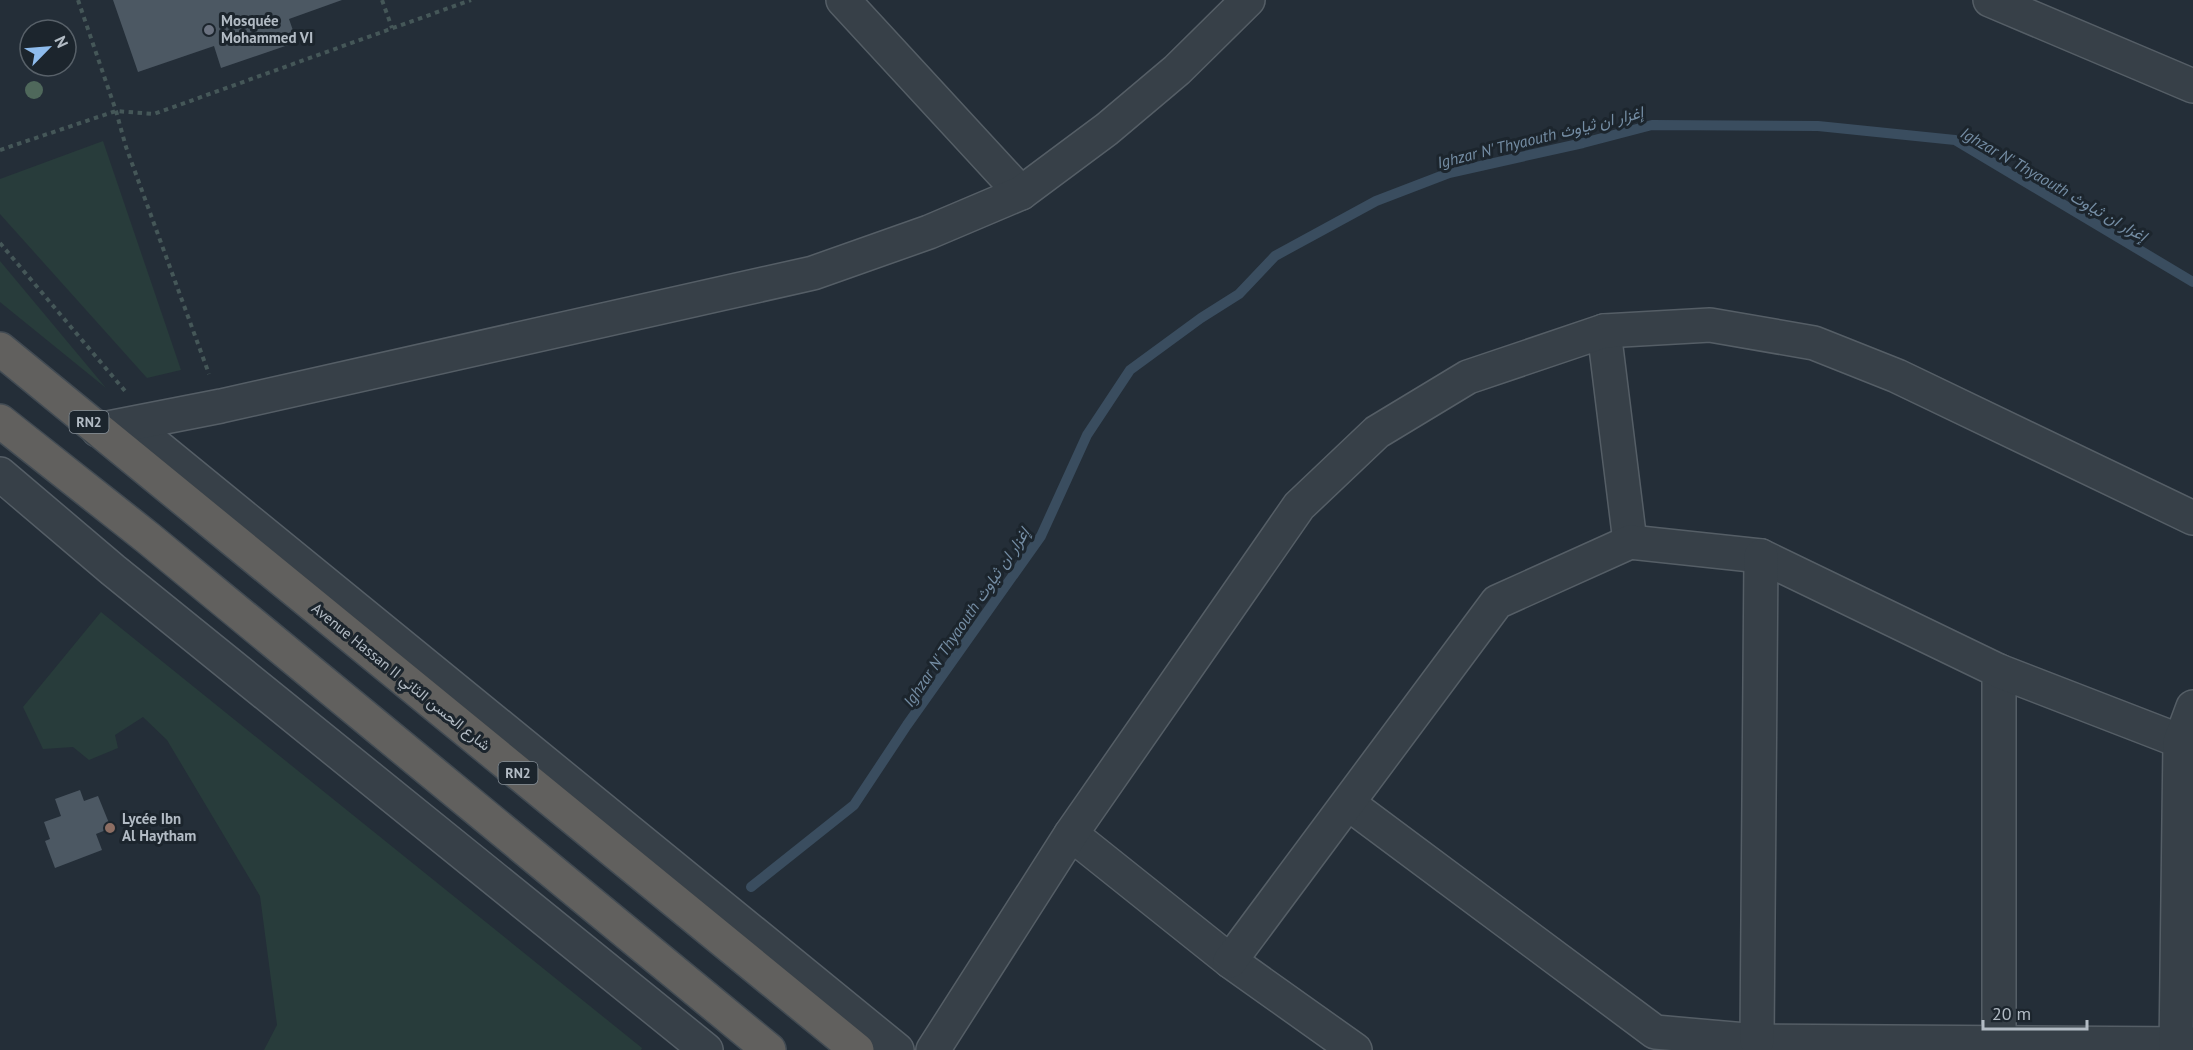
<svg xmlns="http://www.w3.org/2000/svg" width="2193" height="1050" font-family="'PT Sans',Vazirmatn,sans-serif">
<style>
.green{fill:#283c3b}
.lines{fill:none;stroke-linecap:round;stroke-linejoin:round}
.stream{stroke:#3a4d5f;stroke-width:10}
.building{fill:#4c5863}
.minor-casing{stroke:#555e66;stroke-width:36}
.trunk-casing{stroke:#424b53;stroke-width:36}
.path{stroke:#455758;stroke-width:4;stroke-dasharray:4.5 4.5;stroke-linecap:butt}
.minor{stroke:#374048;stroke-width:33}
.trunk{stroke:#61605e;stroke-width:33}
.tree{fill:#4f685b}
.worship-dot{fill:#6b7280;stroke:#1c252d;stroke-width:2}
.education-dot{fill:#8d6e63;stroke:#1c252d;stroke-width:2}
.labels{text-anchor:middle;stroke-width:6;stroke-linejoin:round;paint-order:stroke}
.shield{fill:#1c252d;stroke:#858e97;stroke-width:1.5}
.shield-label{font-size:14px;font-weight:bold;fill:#b2bbc4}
.poi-label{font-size:15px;font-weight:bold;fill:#b2bbc4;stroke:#1c252d;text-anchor:start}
.street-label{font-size:15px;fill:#b2bbc4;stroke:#1c252d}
.water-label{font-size:16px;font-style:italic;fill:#758ea5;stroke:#1c252d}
</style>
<rect width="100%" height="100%" fill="#242e38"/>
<g class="green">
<path d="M103 141 181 370 147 378 0 214V179Z"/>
<path d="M0 261 10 273 106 388 0 302Z"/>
<path d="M101 612 642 1048 641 1050H264L277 1025 260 896 167 740 143 717 115 735 118 748 89 760 73 747 43 749 23 707Z"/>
</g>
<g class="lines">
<path class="stream" d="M751 887 854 805 907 725 1041 536 1087 435 1130 370 1201 318 1239 294 1275 256 1376 201 1449 173 1583 143 1652 125 1818 126 1955 140 2193 282"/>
</g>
<g class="building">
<path d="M113 0H342L289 19 297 42 221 68 214 46 138 72Z"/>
<path d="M80 790 84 801 98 796 111 828 96 834 102 850 55 868 45 841 50 839 44 822 61 816 55 799Z"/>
</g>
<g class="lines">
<defs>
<g id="minor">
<path d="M843 0 1021 193"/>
<path d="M1990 0 2193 86"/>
<path d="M1604 331 1630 542"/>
<path d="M131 425 897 1050"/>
<path d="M98 430 221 406 813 273 929 232 1021 193 1107 129 1177 70 1248 0"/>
<path d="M0 474 113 570 706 1050"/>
<path d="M1999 671V1042"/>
<path d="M1349 804 1655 1032 1757 1041 2193 1044"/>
<path d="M1071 834 1230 961 1355 1050"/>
<path d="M1230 961 1497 602 1630 542 1761 556 1999 671 2193 746"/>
<path d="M1757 1041 1761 556"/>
<path d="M933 1050 1071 834 1299 506 1377 432 1468 377 1604 331 1710 325 1814 343 1897 376 2193 518"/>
<path d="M2176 1050 2180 742 2193 707"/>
</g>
<g id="trunk">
<path d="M0 349 857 1050"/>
<path d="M0 421 148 538 769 1050"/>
</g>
</defs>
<use href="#minor" class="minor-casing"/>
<use href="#trunk" class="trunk-casing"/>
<g class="path">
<path d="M78 0 116 111 126 147 209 374"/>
<path d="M382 0 392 28"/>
<path d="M0 150 116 111 154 114 471 0"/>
<path d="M0 243 125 391"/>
</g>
<use href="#minor" class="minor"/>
<use href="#trunk" class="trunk"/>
</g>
<circle class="tree" cx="34" cy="90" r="9"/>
<circle class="worship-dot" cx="209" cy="30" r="6"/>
<circle class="education-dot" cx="110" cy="828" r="6"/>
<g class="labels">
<g class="shield">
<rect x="69.5" y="411" width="39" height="22" rx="4.5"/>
<rect x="498.5" y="762" width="39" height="22" rx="4.5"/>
</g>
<g class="shield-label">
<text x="89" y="427">RN2</text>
<text x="518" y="778">RN2</text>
</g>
<g class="poi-label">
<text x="221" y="26">Mosquée<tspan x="221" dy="17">Mohammed VI</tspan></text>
<text x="122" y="824">Lycée Ibn<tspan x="122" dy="17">Al Haytham</tspan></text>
</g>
<g class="street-label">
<text transform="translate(401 677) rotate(39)" y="5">Avenue Hassan II شارع الحسن الثاني</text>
</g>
<g class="water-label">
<text transform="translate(1540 137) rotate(-14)" y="6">Ighzar N' Thyaouth إغزار ان ثياوث</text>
<text transform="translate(2054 184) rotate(30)" y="6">Ighzar N' Thyaouth إغزار ان ثياوث</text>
<text transform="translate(966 617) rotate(-56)" y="6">Ighzar N' Thyaouth إغزار ان ثياوث</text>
</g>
</g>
<g transform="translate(48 48) rotate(65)"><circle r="28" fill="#1c252d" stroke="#586169" stroke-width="1.5"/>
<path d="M0-4.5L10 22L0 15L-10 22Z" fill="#8ebced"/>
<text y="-9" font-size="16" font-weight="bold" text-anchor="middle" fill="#b2bbc4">N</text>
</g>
<path d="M1983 1020v9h104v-9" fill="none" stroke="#b2bbc4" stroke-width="3"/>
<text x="1992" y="1020" font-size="18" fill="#b2bbc4" stroke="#1c252d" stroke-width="4.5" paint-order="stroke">20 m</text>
</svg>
